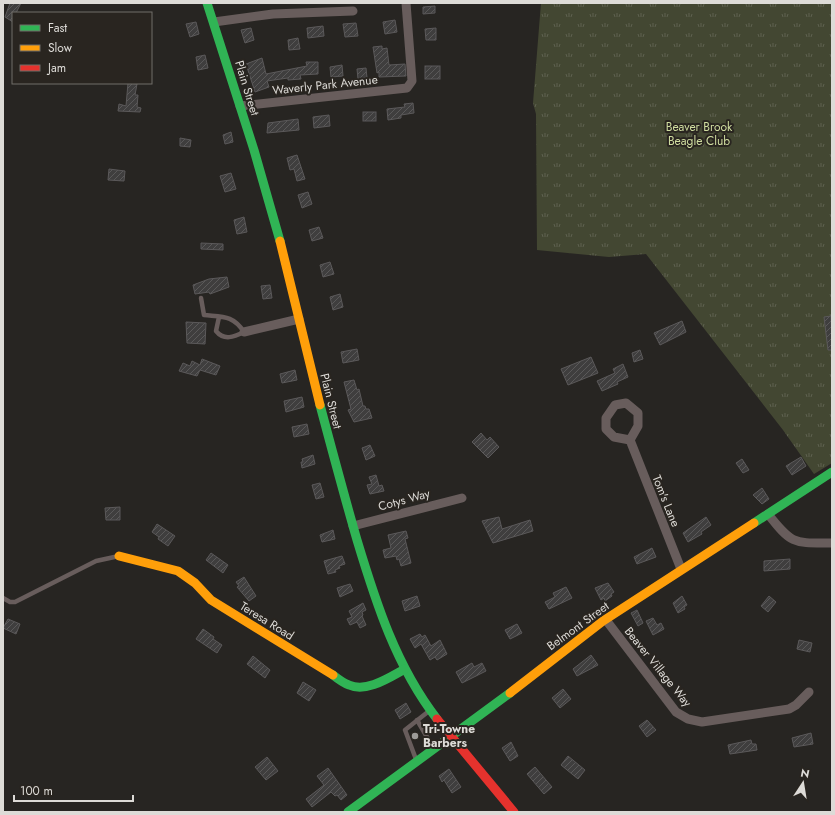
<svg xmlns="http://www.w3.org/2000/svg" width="835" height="815" font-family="Jost,sans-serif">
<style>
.park{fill:url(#park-tufts)}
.building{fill:url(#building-hatch);stroke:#5b595a}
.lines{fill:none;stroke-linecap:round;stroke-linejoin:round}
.lane{stroke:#685d5c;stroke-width:4.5}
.street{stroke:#685d5c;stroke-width:9}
.fast{stroke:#30b455;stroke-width:9}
.slow{stroke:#ff9f0a;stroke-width:9}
.jam{stroke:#e5322d;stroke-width:9}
.poi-dot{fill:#9d9b98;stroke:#292520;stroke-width:1.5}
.labels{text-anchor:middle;stroke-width:4;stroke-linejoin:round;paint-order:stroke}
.street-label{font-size:12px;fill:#dddbd7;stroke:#292520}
.park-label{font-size:12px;fill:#d0dda0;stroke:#292520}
.poi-label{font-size:12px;font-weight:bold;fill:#dddbd7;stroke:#292520;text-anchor:start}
</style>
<defs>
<pattern id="park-tufts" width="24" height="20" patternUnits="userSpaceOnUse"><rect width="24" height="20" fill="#434732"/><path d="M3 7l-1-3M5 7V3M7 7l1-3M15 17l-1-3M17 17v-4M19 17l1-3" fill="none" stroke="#5e614f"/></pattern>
<pattern id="building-hatch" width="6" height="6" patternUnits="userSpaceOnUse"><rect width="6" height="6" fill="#3f3e3e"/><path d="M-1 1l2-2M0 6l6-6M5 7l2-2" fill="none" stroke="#5a5959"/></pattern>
</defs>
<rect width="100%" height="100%" fill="#272522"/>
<path class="park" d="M541 3H832V463L814 474 783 430 646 254 609 257 537 250 536 114 533 103Z"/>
<g class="building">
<path d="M10 3H21L16 13H13V22L5 17Z"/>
<path d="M435 6V13L423 14V7Z"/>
<path d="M395 20 397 32 385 34 383 22Z"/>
<path d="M196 22 199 34 190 37 186 24Z"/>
<path d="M356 23 358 36 345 37 343 24Z"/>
<path d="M323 26 324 36 308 38 307 28Z"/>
<path d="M251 28 254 40 245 43 241 30Z"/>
<path d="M436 28V40H426L425 29Z"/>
<path d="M298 38 300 49 289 50 288 40Z"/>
<path d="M382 46V49L387 48 389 65 405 64 406 76 379 77V72L377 73 373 47Z"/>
<path d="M205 55 208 68 198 70 196 57Z"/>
<path d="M262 58 266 74 307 66 306 62H318V74L300 75 301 79 288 80V78L267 81 269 87 255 92 246 64Z"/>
<path d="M342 65 343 76 331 77 330 67Z"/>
<rect x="425" y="66" width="15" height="13"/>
<path d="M366 68 367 78 358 79 357 69Z"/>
<path d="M128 83 137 84 135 95H138L137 107 141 108 140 112 118 111 119 104 126 106Z"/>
<path d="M413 103 414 113 401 115V118L388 120 387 109 405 107 404 104Z"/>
<rect x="363" y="112" width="13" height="9"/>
<path d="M329 115 330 126 314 128 313 117Z"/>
<path d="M298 119 299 130 267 133 268 123Z"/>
<path d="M231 132 233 142 225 144 223 135Z"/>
<path d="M180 138 191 140 190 147 180 146Z"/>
<path d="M297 155 305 179 297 181 294 169 290 170 287 158Z"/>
<path d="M109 169 125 171 124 181 108 180Z"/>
<path d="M231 173 236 189 225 192 220 176Z"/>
<path d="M308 192 312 204 302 208 298 195Z"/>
<path d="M244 217 247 232 237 234 234 220Z"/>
<path d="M319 227 323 238 312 241 309 230Z"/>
<path d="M201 243 223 244V250L201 249Z"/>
<path d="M330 262 334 274 323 277 320 265Z"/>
<path d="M227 277 229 287 210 294 209 292 195 294 193 285 209 279Z"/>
<path d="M270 285 272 298 263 299 261 286Z"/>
<path d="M340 294 343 307 333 310 330 297Z"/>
<path d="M831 316 832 350H828L824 317Z"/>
<path d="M682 321 686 332 660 345 654 333Z"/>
<path d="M186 322 206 323 205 344 187 343Z"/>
<path d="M357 349 359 360 343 363 341 352Z"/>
<path d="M640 350 643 359 634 362 632 353Z"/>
<path d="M591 357 598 373 568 385 561 369Z"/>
<path d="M202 359 220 366 216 375 200 370 197 376 179 371 183 363 190 366 192 361 200 365Z"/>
<path d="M623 364 628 377 617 382 618 384 602 391 597 381 615 373 613 369Z"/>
<path d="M295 370 297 380 282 383 280 374Z"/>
<path d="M354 380 357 390 359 389 363 406H365L366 409H369L372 418 354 422 348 410 351 409 344 382Z"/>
<path d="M302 397 304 407 286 412 284 401Z"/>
<path d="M307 424 309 434 294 437 292 427Z"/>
<path d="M481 433 487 440 490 437 499 447 488 458 472 442Z"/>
<path d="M370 445 375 456 366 460 362 448Z"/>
<path d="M313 455 315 464 302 468 301 462H303L302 459Z"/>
<path d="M801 457 806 466 792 475 786 466Z"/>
<path d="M742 459 749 470 743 473 736 463Z"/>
<path d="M376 475 379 486 382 485 384 491 370 494 367 485 372 484 369 477Z"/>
<path d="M320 483 324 497 316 499 312 485Z"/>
<path d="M762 488 769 499 762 504 753 495Z"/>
<path d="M120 507V520H106L105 508Z"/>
<path d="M499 517 502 529 530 520 533 531 493 543 482 521Z"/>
<path d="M706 517 711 525 701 532 702 534 688 542 683 533Z"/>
<path d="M157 524 175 536 168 546 158 539 159 537 152 532Z"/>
<path d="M333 530 335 539 322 542 320 535Z"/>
<path d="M406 531 408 538 405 539 411 563 401 566 399 559 397 560 396 556 385 558 383 550 391 548 388 535Z"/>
<path d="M652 548 656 557 637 564 634 557Z"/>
<path d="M211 553 228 565 223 573 206 560Z"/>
<path d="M342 556 345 564 339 566 340 568 335 570 336 572 328 574 324 561Z"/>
<path d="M790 559V569L764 571V561Z"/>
<path d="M244 577 256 596 249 601 237 587 239 586 236 582Z"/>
<path d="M608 583 614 592 611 594 612 596 605 601 604 598 601 600 595 588Z"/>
<path d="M350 584 353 591 340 597 337 588Z"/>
<path d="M566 587 572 598 549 609 545 602 555 597 553 593Z"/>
<path d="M417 596 420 606 405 611 402 601Z"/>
<path d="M682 596 687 605 684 607 685 609 678 613 673 603Z"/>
<path d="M769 596 776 602 768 612 761 606Z"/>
<path d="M363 603 366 610 362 612 363 615 362 616 366 625 360 628 357 622 350 625 347 619 352 617 349 611Z"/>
<path d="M637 610 643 623 638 626 631 613Z"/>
<path d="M653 618 657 625 661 623 664 629 653 635 646 621Z"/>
<path d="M8 619 20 624 16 634 3 628Z"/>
<path d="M517 624 522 633 510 639 505 630Z"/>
<path d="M203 629 214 637 213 639 222 645 217 653 196 639Z"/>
<path d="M420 634 422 637 425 635 431 646 440 640 447 654 437 660 435 657 430 660 421 644 415 648 410 639Z"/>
<path d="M799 640 812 643 810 652 797 649Z"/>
<path d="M591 655 598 665 577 676 573 669Z"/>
<path d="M253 656 270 670 265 678 247 664Z"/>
<path d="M472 663 474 667 482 663 486 671 462 683 456 672Z"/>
<path d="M303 682 316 690 309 701 297 693Z"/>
<path d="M563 689 571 699 560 708 552 698Z"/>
<path d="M406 703 411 712 400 719 395 710Z"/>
<path d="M647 720 656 730 647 737 639 726Z"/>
<path d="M811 733 813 744 794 747 792 738Z"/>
<path d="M751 740 752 744H756L757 750 730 754 728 745Z"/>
<path d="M511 742 518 756 510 761 502 748Z"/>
<path d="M568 756 585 770 578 779 561 765Z"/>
<path d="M267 757 278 771 266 780 255 767Z"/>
<path d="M535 767 552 787 544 794 527 774Z"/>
<path d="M328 768 347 795 341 800 337 795 335 796 331 792 312 807 306 799 324 785 317 776Z"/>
<path d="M449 769 461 787 452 793 444 780 442 782 439 776Z"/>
</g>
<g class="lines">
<g class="lane">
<path d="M201 298 204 315C223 317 233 315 244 332 234 337 224 341 216 331L219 317"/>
<path d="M3 598 10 602H15L96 561 119 556"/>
<path d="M417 720 434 749"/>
<path d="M417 762 405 730 429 711"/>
</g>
<g class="street">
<path d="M214 22 273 14 353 11"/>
<path d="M240 106 407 88 412 81 406 3"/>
<path d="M244 332 299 319"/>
<path d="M630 440 638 426V413L626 403 615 405 606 418V429L614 437 630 440 681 569"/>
<path d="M768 514C792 545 794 543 832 543"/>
<path d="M353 526 462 498"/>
<path d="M606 620 676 712 688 719 702 722 789 709 796 705 809 692"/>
</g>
<g class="fast">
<path d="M207 3 254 150 280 241"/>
<path d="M320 405C332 450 344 495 357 540 376 603 396 666 437 719"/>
<path d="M754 523 832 472"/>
<path d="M333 675C338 679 343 683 349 685 367 693 390 677 405 669"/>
<path d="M348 812 510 693"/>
</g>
<g class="slow">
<path d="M280 241 320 405"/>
<path d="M119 556 178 571 195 583 211 600 333 675"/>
<path d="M510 693 603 621 754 523"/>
</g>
<path class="jam" d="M437 719 514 812"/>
</g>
<circle class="poi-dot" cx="415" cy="736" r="4"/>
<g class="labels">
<g class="street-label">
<text transform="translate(325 85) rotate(-6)" y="4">Waverly Park Avenue</text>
<text transform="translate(247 88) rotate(73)" y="4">Plain Street</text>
<text transform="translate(331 401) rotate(76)" y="4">Plain Street</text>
<text transform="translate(404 500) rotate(-15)" y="4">Cotys Way</text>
<text transform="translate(666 501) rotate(68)" y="4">Tom's Lane</text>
<text transform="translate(267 621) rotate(32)" y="4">Teresa Road</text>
<text transform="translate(578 626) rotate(-36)" y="4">Belmont Street</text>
<text transform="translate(658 667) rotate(51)" y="4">Beaver Village Way</text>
</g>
<g class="park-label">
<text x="699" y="131">Beaver Brook<tspan x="699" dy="14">Beagle Club</tspan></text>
</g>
<g class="poi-label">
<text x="423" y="733">Tri-Towne<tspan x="423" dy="14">Barbers</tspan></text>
</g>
</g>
<rect width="835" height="815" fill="none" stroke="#dddbd7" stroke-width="8"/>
<rect x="12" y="12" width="140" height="72" fill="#292520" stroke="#716e69"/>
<rect x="20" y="25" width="20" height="6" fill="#30b455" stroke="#716e69"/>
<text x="48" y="32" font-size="12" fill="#dddbd7">Fast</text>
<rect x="20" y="45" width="20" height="6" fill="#ff9f0a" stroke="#716e69"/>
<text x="48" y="52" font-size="12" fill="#dddbd7">Slow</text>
<rect x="20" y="65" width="20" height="6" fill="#e5322d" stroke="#716e69"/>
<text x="48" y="72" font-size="12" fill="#dddbd7">Jam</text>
<g transform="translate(803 783) rotate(12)" stroke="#292520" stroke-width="3" paint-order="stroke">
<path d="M0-3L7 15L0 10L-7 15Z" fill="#dddbd7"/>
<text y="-6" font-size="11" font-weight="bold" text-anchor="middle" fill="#dddbd7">N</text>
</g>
<path d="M14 795v6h119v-6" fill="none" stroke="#dddbd7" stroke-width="2"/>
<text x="20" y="795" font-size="12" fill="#dddbd7" stroke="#292520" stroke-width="3" paint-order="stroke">100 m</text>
</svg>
